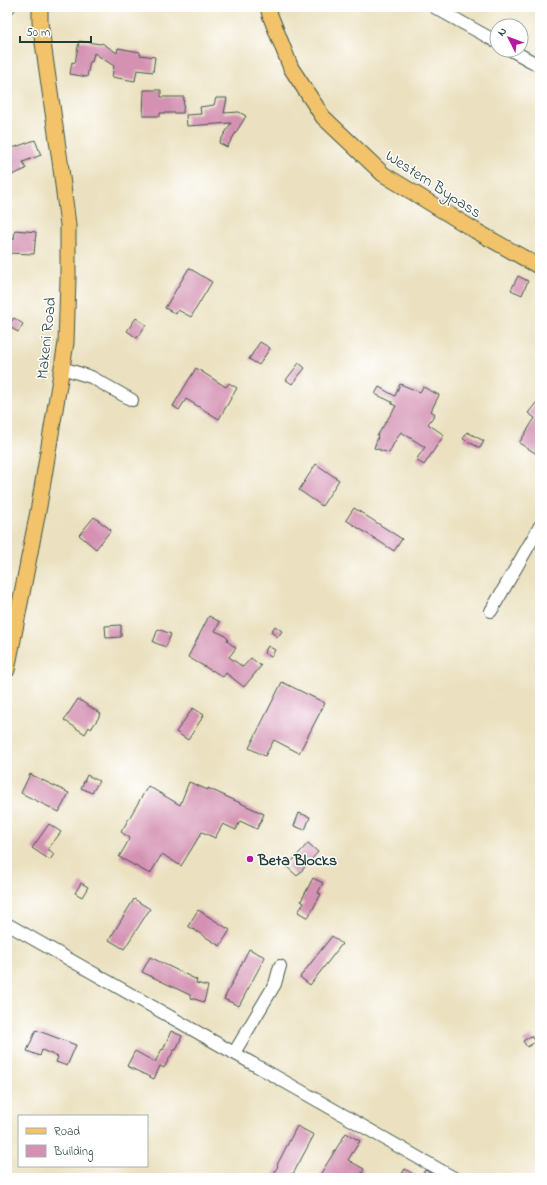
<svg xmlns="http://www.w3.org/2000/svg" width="547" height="1185" font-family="'Indie Flower',sans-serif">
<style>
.building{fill:#d491b2}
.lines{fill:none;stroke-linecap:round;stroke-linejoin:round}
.minor-casing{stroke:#3e5649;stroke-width:14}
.major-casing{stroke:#3e5649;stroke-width:17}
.minor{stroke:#fff;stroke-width:12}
.major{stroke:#f2c36a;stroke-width:15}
.poi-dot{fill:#b5179e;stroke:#fff;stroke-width:1.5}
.labels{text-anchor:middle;stroke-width:3;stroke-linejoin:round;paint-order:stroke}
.street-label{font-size:16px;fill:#1f3d34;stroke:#fff}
.poi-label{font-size:16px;font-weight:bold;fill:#1f3d34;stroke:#fff;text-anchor:start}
</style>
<rect width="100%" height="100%" fill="#fff"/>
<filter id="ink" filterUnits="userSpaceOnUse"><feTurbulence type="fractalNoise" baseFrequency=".025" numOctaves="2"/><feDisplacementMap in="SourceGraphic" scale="8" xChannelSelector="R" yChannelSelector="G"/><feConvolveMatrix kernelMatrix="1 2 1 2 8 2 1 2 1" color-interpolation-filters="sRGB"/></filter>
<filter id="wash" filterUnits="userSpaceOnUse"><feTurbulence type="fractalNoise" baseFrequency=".012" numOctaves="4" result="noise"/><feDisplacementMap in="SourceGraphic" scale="16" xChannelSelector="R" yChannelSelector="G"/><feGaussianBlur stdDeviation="0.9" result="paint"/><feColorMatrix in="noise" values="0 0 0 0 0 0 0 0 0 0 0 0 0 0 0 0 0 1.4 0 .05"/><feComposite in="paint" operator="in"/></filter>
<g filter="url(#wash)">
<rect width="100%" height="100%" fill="#ebe1c0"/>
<g id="blocks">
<g class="building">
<path d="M79 41 101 44 102 43 117 53 118 48 140 52V55L155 57 153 72 137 70 135 81 112 77 114 66 94 53 92 62 90 61 87 77 70 74 72 62 75 63Z"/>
<path d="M144 90H161V97H184L183 113H160V116H143Z"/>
<path d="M216 98H227L224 113 239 112 246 116 227 147 219 143 231 123 187 126 186 115 201 114 200 107 214 105Z"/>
<path d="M35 140 41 155 23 162 26 169 7 177V150Z"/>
<path d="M15 230 36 232 34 254 7 253V239H14Z"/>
<path d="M189 268 212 282 191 317 178 310 176 314 165 308Z"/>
<path d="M518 276 528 281 522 295 511 290Z"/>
<path d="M14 318 23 324 18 332 8 326Z"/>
<path d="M136 318 146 325 137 338 127 331Z"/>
<path d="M260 342 270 348 259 365 249 359Z"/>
<path d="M299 363 305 368 292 384 286 380Z"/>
<path d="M196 368 226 387 229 383 237 388 219 419 186 399 179 410 173 406Z"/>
<path d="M400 384 420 392 423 387 439 395 431 411 435 414 428 424 444 435 424 465 416 460 425 447 401 432 394 443 389 453 374 448 378 437 377 436 396 406 392 404V402L375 394 379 387 395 396Z"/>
<path d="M540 398V456L519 443 535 418 528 413Z"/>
<path d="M467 432 484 441 480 448 463 439Z"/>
<path d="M316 464 339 480 322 506 299 490Z"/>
<path d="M354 508 402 539 394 551 346 520Z"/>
<path d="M94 517 111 530 96 549 79 535Z"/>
<path d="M209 616 220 622 215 631 224 635 228 639 227 641 236 648 229 657 243 667 251 658 261 666 244 687 226 673 223 677 212 670V671L188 657Z"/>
<path d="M121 625V637L106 638 105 626Z"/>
<path d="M275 626 282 631 278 637 271 632Z"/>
<path d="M158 629 171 634 166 647 153 642Z"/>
<path d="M268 646 275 650 271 657 264 653Z"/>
<path d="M282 682 325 703 299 753 274 740 265 756 249 748Z"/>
<path d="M78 699 101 714 91 729 89 727 85 734 64 720Z"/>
<path d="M193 708 204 715 188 740 176 732Z"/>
<path d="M30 774 69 793 59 812 21 793Z"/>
<path d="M87 775 99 781 92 793 81 788Z"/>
<path d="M189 782 208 790V788L264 814 257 829 240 821 236 830 223 824 215 838 202 832 181 866 162 854 150 874 119 857 130 838 121 832 148 786 180 805Z"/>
<path d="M299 813 310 817 305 830 294 826Z"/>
<path d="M49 824 61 832 48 849 54 854 50 860 32 848Z"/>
<path d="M308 843 318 852 297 876 287 867Z"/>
<path d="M313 878 323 883 318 893 321 894 308 918 298 912 304 903 301 901Z"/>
<path d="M81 883 88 887 82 897 75 893Z"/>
<path d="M134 899 150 909 124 949 109 940Z"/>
<path d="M198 910 230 930 220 946 188 926Z"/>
<path d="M332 936 342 944 310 985 300 977Z"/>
<path d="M249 949 265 957 239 1006 224 999Z"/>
<path d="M150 957 197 980 196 983 208 986 204 1002 191 998 192 996 142 972Z"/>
<path d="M36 1030 76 1045 67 1066 56 1062 58 1057 42 1050 40 1056 27 1051Z"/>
<path d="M171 1031 182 1036 176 1050H174L164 1068 160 1066 154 1079 127 1066 135 1051 155 1062 162 1049 163 1050Z"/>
<path d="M531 1036 535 1042 527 1047 523 1041Z"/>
<path d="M297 1126 314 1135 293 1174 292 1173 288 1178H271L278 1166 277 1165Z"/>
<path d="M346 1133 360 1141 348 1160 364 1169 359 1178H318Z"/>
<path d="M405 1169 420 1178H399Z"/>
<path d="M425 1170 434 1175 432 1178H421Z"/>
</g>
</g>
</g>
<g filter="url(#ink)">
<use href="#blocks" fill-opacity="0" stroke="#3e5649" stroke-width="1"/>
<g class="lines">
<defs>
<g id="minor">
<path d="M434 7 497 42"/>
<path d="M7 8 9 7"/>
<path d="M511 50 540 66"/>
<path d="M62 368 91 377 132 400"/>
<path d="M491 611 540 526"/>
<path d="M7 924 454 1178"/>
<path d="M234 1053 275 984 280 966"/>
</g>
<g id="major">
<path d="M268 7 270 15 291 68 323 117 383 174 476 231 540 267"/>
<path d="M7 670 39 506 66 343 68 279V225L60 161 40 22V7"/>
</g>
</defs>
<use href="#minor" class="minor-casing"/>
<use href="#major" class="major-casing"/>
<use href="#minor" class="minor"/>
<use href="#major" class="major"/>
</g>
</g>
<circle class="poi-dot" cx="250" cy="859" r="4"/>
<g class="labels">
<g class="street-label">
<text transform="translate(434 183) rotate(33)" y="6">Western Bypass</text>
<text transform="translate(45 338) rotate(-84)" y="6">Makeni Road</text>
</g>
<g class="poi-label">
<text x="258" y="865">Beta Blocks</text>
</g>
</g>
<rect width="547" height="1185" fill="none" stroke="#fff" stroke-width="24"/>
<rect x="18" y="1115" width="130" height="52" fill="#ffffff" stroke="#a5b1ae"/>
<rect x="26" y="1128" width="20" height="6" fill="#f2c36a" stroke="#a5b1ae"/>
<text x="54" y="1135" font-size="12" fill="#1f3d34">Road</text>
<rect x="26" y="1145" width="20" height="12" fill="#d491b2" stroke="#a5b1ae"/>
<text x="54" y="1155" font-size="12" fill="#1f3d34">Building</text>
<g transform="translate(509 38) rotate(312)"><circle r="19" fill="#ffffff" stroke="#a5b1ae"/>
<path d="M0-3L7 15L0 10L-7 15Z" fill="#b5179e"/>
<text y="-6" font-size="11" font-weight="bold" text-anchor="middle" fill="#1f3d34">N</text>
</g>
<path d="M20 36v6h71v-6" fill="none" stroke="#1f3d34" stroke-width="2"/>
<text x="26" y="36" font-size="12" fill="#1f3d34" stroke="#ffffff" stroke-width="3" paint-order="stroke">50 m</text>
</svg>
